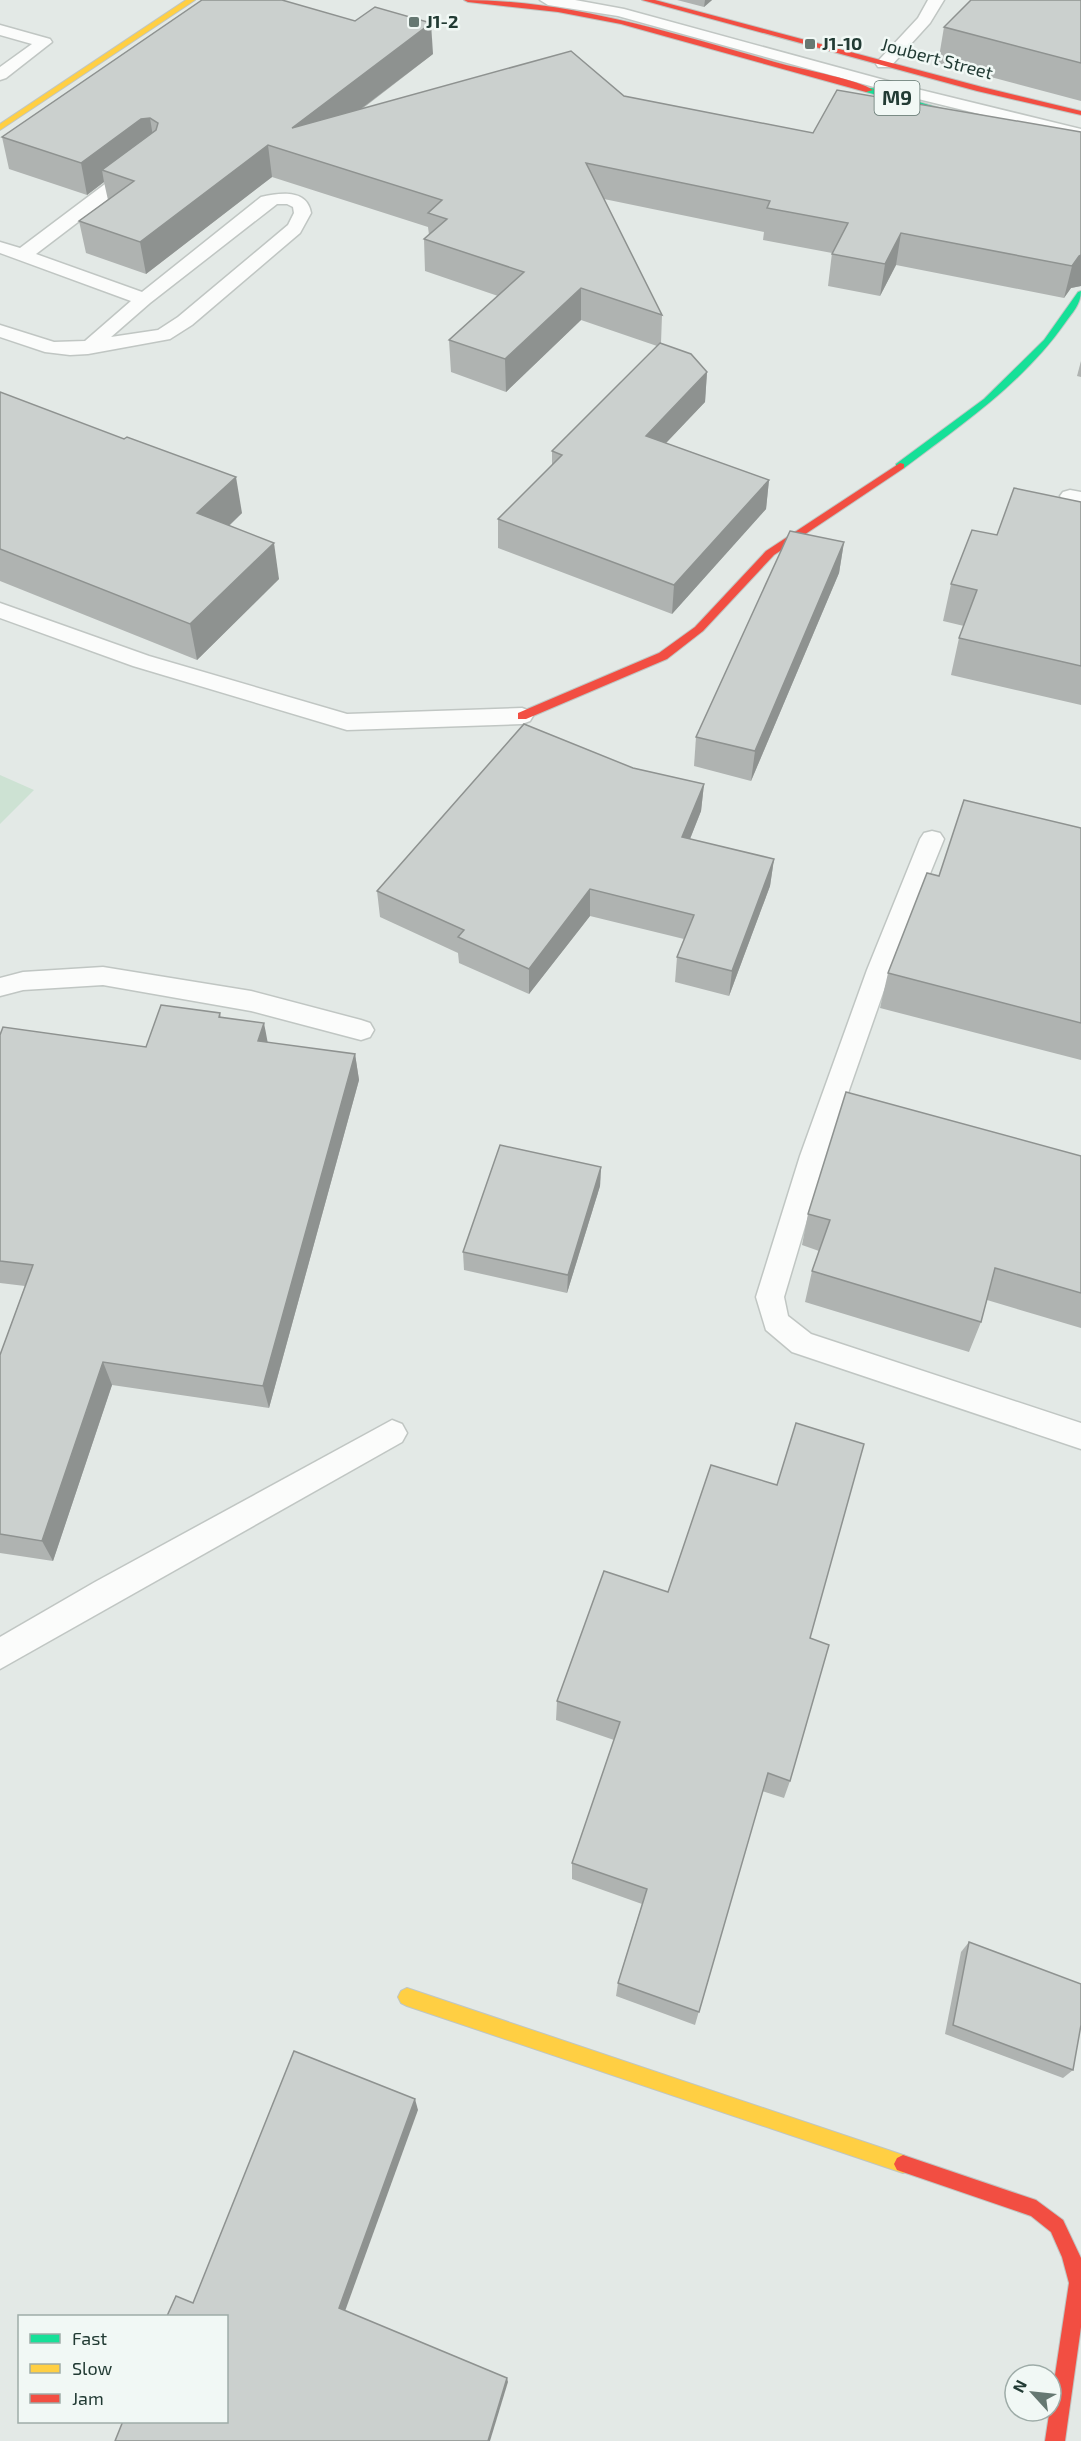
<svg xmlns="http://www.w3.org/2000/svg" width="1081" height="2441" font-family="'Exo 2',sans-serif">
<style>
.green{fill:#cde2d3}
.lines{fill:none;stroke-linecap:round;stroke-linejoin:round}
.lane-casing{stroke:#c0c6c3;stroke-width:3}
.fast-casing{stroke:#bfc6c3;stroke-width:2}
.slow-casing{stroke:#bfc6c3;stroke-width:2}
.jam-casing{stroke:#bfc6c3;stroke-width:2}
.lane{fill:#fbfcfb;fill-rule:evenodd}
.fast{fill:#16e098;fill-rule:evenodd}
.slow{fill:#ffcf43;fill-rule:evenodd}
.jam{fill:#f24e42;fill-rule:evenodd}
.wall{fill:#afb3b1}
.shaded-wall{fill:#8e9290}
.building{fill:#cbd0ce;stroke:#8e9290;stroke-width:1.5}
.poi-dot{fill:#667872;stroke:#f1f8f5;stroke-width:2}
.labels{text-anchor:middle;stroke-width:5;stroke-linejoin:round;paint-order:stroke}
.far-poi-label{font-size:18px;font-weight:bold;fill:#223b34;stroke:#f1f8f5;text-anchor:start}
.far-street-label{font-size:18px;fill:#223b34;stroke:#f1f8f5}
.shield{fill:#f1f8f5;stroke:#60746e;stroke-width:1.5}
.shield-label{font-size:20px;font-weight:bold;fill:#223b34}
</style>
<rect width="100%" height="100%" fill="#e3e9e6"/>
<path class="green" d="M0 775 34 790 0 824Z"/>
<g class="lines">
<defs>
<g id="lane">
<path d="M540 0H575L624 9 921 90 1081 129V139L910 97 618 16 548 5Z"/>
<path d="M928 0H944L930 23 890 67H878L876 64 878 61 918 18Z"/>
<path d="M0 25 50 39 52 42 6 78 0 80V67L32 44 0 35Z"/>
<path d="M135 165 141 166 143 170 141 174 36 254 142 292 261 197C279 193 307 188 311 213L300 233 192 325 170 339 88 354 70 355 45 352 0 337V325L54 342 85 341 131 301 0 253V242L20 248 129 166ZM277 204H287L293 207 294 213 288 225 178 317 158 330 111 337 150 303Z"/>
<path d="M1070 490 1081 492V504L1063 500 1060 496 1063 492Z"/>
<path d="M0 603 149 656 347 714 522 708 530 711 533 716 530 721 522 724 347 730 133 666 0 618Z"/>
<path d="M932 831 940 833 944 839 891 970 826 1156 784 1297 788 1316 811 1334 1081 1423V1449L792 1352 766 1330 756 1297 800 1156 867 970 920 839 924 833Z"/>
<path d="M103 967 251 991 361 1020 370 1023 374 1030 370 1037 361 1040 251 1011 103 985 23 990 0 996V978L23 972Z"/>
<path d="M392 1420 402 1424 407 1433 402 1442 0 1669V1637L95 1582Z"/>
</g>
<g id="fast">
<path d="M866 88H872L966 116 959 118 866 92Z"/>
<path d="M1081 291C1081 304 1072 313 1065 323 1023 383 961 425 904 468H896V464L984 399 1044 340 1078 292Z"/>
</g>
<g id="slow">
<path d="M186 0H195L0 130V124Z"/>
<path d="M407 1988 903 2155 909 2158 912 2164 909 2170 903 2173 407 2006 401 2003 398 1997 401 1991Z"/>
</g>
<g id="jam">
<path d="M464 0C574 0 681 36 786 65 806 70 859 80 873 90L866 92 621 24 558 12 468 2Z"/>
<path d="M642 0H655L982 87 1081 111V115L977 91Z"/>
<path d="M900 463 904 464V468L774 555 703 631 667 659 526 719H518V713L659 653 695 627 766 551Z"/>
<path d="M903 2155 1036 2200 1063 2220 1081 2258V2327L1065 2441H1045L1069 2283 1062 2257 1051 2232 1031 2216 897 2170 894 2164 897 2158Z"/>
</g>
</defs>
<use href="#lane" class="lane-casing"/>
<use href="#fast" class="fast-casing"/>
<use href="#slow" class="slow-casing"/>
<use href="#jam" class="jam-casing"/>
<use href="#lane" class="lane"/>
<use href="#fast" class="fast"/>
<use href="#slow" class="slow"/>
<use href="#jam" class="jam"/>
</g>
<g class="wall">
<path d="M677 0H712L704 7Z"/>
<path d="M1081 0V101L938 63 944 27Z"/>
<path d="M433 54 362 109 624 96 813 133 1081 132V286L1071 288 1064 298 896 265 880 296 828 286 832 253 763 240 764 232 604 199 662 315 661 343 707 372 705 402 666 443 769 480 766 509 672 614 498 548V519L552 465V451L657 346 581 320 506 392 451 372 449 340 498 296 425 271 424 239 429 235 428 227 272 177 146 274 86 253 79 221 108 200 104 182 87 195 9 169 2 137Z"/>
<path d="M1081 361V377L1077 376Z"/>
<path d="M0 392 242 513 229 526 279 579 197 660 0 581Z"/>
<path d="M1081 502V705L951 675 959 638 964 626 943 621 951 584 997 535Z"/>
<path d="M844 542 839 573 751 781 694 766 696 737Z"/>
<path d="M633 768 704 784 701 811 690 839 774 859 770 886 729 996 675 982 677 957 684 939 590 916 529 994 459 963 458 953 380 917 377 891Z"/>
<path d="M1081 828V1060L880 1008 888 973 939 876Z"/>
<path d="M220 1013 221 1018 268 1043 355 1054 359 1080 269 1408 112 1385 53 1561 0 1553V1355L25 1286 0 1283V1035L146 1047Z"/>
<path d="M1081 1156V1328L987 1300 981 1322 969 1352 805 1302 812 1271 819 1251 802 1245 808 1214Z"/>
<path d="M601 1167 600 1186 567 1293 464 1270 463 1252Z"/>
<path d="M810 1638 790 1781 784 1798 762 1791 695 2025 616 1996 618 1983 642 1904 572 1879V1863L614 1740 556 1720 557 1701Z"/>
<path d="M969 1942 1073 2070 1063 2078 945 2034 961 1952Z"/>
</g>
<g class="shaded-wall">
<path d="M705 0H712L704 7Z"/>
<path d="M431 23 433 54 300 155 292 128Z"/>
<path d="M150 118 155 149 102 170 104 182 87 195 81 163 141 119Z"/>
<path d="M268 145 272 177 146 274 140 242Z"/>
<path d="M901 233 896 265 880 296 885 264Z"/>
<path d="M1081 255V286L1071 288 1064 298 1072 266 1079 256Z"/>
<path d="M581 288V320L506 392 505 359Z"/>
<path d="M707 372 705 402 645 465 646 436Z"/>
<path d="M236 477 242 513 203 550 197 513Z"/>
<path d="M769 480 766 509 672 614 674 585Z"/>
<path d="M844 542 839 573 751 781 755 751Z"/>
<path d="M274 543 279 579 197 660 190 624Z"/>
<path d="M704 784 701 811 680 864 682 837Z"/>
<path d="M774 859 770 886 729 996 732 971Z"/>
<path d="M590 889V916L529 994V969Z"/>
<path d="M264 1023 269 1049 258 1041Z"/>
<path d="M355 1054 359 1080 269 1408 263 1386Z"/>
<path d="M601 1167 600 1186 567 1293 568 1275Z"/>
<path d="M103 1362 112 1385 53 1561 42 1541Z"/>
<path d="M415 2099 418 2110 344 2314 339 2308Z"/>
<path d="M507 2378 508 2382 490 2441H488Z"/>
</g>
<g class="building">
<path d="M202 0H282L355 21 375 7 431 23 292 128 571 51 624 96 813 133 837 90 1081 132V255L1079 256 1072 266 901 233 885 264 832 254 848 223 767 208 770 201 586 163 662 315 581 288 505 359 449 340 524 272 424 239 447 219 428 213 442 200 268 145 140 242 79 221 134 181 102 170 156 130 158 123 150 118 141 119 81 163 2 137Z"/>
<path d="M971 0H1081V63L944 27Z"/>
<path d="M660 343 691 354 707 372 646 436 769 480 674 585 498 519 562 455 552 451Z"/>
<path d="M0 392 124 439 127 437 236 477 197 513 274 543 190 624 0 549Z"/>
<path d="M1014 488 1081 502V666L959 638 977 590 951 584 972 530 997 535Z"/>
<path d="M790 531 844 542 755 751 696 737Z"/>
<path d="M524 724 633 768 704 784 682 837 774 859 732 971 677 957 694 915 590 889 529 969 458 937 464 930 377 891Z"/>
<path d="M964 800 1081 828V1023L888 973 927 873 939 876Z"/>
<path d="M161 1005 220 1013 219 1017 264 1023 258 1041 355 1054 263 1386 103 1362 42 1541 0 1534V1355L33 1265 0 1261V1035L3 1027 146 1047Z"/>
<path d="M846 1092 1081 1156V1293L995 1268 981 1322 812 1271 830 1220 808 1214Z"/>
<path d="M500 1145 601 1167 568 1275 463 1252Z"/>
<path d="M796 1423 864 1444 810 1638 829 1645 790 1781 768 1773 699 2012 618 1983 647 1889 572 1863 620 1722 557 1701 604 1571 668 1592 711 1465 777 1485Z"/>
<path d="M969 1942 1081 1984V2025L1073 2070 953 2025Z"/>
<path d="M294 2051 415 2099 339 2308 507 2378 488 2441H115L123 2421H226V2316H167L176 2296 193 2303Z"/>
</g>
<g class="poi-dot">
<rect x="408" y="16" width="12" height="12" rx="3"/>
<rect x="804" y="38" width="12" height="12" rx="3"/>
</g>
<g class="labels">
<g class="far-poi-label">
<text x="426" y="28">J1-2</text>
<text x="822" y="50">J1-10</text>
</g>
<g class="far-street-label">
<text transform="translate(937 59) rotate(15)" y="6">Joubert Street</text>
</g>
<rect class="shield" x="874.5" y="81" width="45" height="34" rx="4.5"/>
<g class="shield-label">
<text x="897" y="105">M9</text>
</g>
</g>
<rect x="18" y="2315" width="210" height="108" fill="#f1f8f5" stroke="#9eaca8" stroke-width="1.5"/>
<rect x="30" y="2334" width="30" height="9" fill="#16e098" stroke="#9eaca8" stroke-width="1.5"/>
<text x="72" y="2345" font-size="18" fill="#223b34">Fast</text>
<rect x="30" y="2364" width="30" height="9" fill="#ffcf43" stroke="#9eaca8" stroke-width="1.5"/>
<text x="72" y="2375" font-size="18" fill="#223b34">Slow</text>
<rect x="30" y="2394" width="30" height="9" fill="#f24e42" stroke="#9eaca8" stroke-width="1.5"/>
<text x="72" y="2405" font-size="18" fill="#223b34">Jam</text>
<g transform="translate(1033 2393) rotate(297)"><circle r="28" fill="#f1f8f5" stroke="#9eaca8" stroke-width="1.5"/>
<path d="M0-4.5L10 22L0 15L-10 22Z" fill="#667872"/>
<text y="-9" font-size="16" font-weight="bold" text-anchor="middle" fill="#223b34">N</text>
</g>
</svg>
